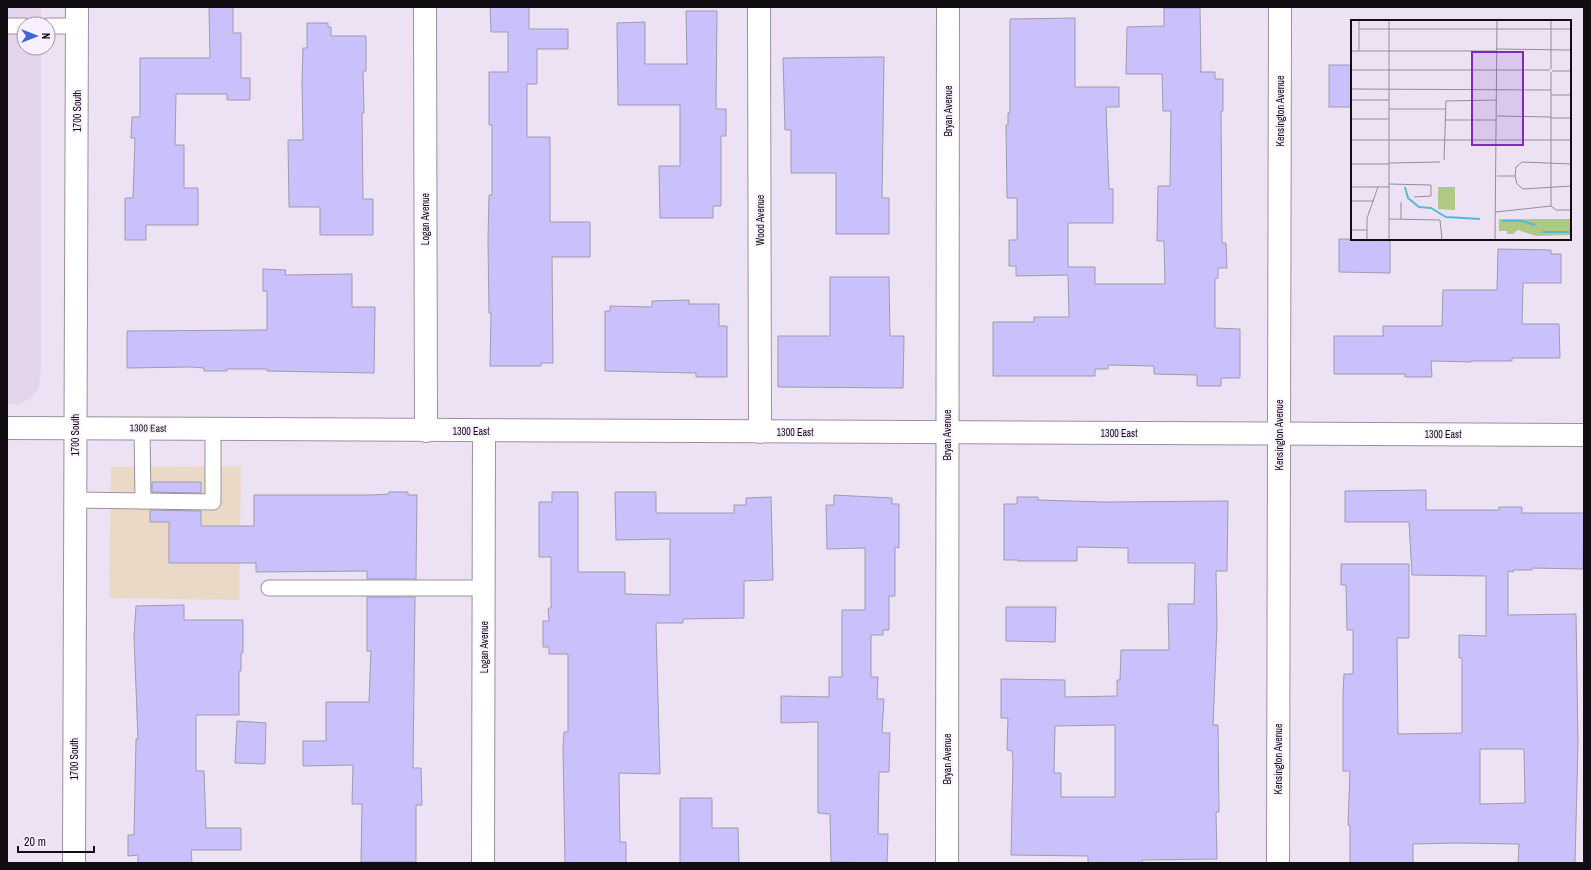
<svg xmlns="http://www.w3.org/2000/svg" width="1591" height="870" viewBox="0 0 1591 870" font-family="'Archivo Narrow',sans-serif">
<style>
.commercial{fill:#ebd9c8}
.built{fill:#e4d5ed}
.building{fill:#c9c0fc;stroke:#9e9cae;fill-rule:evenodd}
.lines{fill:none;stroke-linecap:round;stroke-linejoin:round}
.service-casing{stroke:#9b90a1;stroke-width:17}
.minor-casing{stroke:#9b90a1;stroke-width:24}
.tertiary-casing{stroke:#9b90a1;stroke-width:24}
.secondary-casing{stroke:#9b90a1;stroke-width:24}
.service{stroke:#fff;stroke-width:15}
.minor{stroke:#fff;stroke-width:22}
.tertiary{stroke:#fff;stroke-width:22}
.secondary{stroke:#fff;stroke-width:22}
.labels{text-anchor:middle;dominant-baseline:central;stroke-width:3.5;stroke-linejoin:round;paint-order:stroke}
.street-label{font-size:10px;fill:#110d13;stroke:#f9f0ff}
.inset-river{fill:none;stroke:#53bbda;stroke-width:2}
.inset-road{fill:none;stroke:#958d9a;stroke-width:1}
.view{fill:#7b2cbf;fill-opacity:0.15;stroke:#7b2cbf;stroke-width:2}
.inset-edge{fill:none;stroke:#110d13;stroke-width:2}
</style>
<rect width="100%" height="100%" fill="#ede2f4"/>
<polygon class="commercial" points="241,466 239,600 109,598 111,467"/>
<polygon class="built" points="7,7 41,7 41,24 24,24 24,48 41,48 41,373 38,390 32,397 20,404 7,404"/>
<g class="building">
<polygon points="209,7 233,7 233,33 241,33 241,78 250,78 250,100 227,100 227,94 176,94 175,145 184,145 184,188 198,188 198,225 146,225 146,240 125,240 125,198 133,198 135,138 131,138 132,117 140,117 140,58 210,58"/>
<polygon points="490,7 529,7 529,29 568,29 568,49 537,49 537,84 527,84 527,137 550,137 550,222 590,222 590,257 552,257 553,363 541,363 541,366 490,366 491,313 489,313 488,240 489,195 492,195 492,125 489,125 489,72 508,72 508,32 491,32"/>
<polygon points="1164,8 1200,8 1201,72 1215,72 1215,79 1223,79 1223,111 1221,111 1222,243 1226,243 1227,268 1218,268 1218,278 1215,279 1215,328 1240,329 1240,378 1221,378 1221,386 1197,386 1197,375 1154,374 1154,366 1108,365 1108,369 1095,369 1095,376 993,376 993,322 1034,322 1034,317 1069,317 1068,275 1016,276 1016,266 1009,266 1009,240 1017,240 1017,198 1007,198 1006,125 1008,125 1008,113 1010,113 1010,19 1075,18 1075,87 1119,87 1119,107 1106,107 1109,189 1113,189 1113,223 1068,223 1068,267 1095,267 1095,284 1165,284 1164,241 1157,241 1158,186 1170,186 1171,111 1163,111 1162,74 1126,74 1127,27 1164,26"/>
<polygon points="686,11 717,11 716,109 726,109 726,136 721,136 721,206 713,206 713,218 660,218 659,166 680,166 680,105 618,105 617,23 645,22 645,64 687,64"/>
<polygon points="307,23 328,23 328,27 331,27 331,36 366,36 366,71 363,71 364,113 362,113 363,199 373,199 373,235 320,235 320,207 289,207 288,140 303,140 302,81 303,48 307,48"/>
<polygon points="884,57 882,198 889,198 889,234 836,234 836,173 791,173 791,130 785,130 783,58"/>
<rect x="1329" y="65" width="23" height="42"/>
<polygon points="1339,239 1390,239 1390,273 1339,272"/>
<polygon points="1498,249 1551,250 1551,254 1561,254 1561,283 1523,283 1522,324 1559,324 1560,358 1512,358 1512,361 1471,361 1471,362 1431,361 1432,377 1405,377 1405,374 1334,374 1334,336 1383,336 1383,326 1442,326 1443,290 1497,290"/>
<polygon points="263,269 286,270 285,275 352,274 352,307 375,307 374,373 267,371 267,369 227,369 227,371 204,371 204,368 191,367 127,368 127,331 267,330 267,291 263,291"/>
<polygon points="830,277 889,277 890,336 904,336 903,388 778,387 778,336 830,336"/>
<polygon points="689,300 689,304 719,304 719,326 727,326 727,377 696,377 696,373 605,371 605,311 610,311 610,306 652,307 652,301"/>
<polygon points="152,482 201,482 201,493 152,492"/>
<path d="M1426,490V510H1499V507H1522V513H1584L1583,569L1532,568V570H1513V572L1508,571V615L1576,614L1578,743L1575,863H1518L1519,844L1457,843L1413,844V863H1350V826L1348,825L1350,771H1343V696L1344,674H1353V630H1347L1346,585H1341V564H1409V638H1397L1398,734L1462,733V658H1459V635L1486,636V576L1412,575L1409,522H1345V491ZM1480,749H1524L1525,803L1480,804Z"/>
<polygon points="389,492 408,492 408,495 417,495 416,579 367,579 367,571 256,572 256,563 169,563 169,522 150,522 150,510 201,511 201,526 254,526 254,495 372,495 389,494"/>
<polygon points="552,492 578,492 578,572 625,572 625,594 670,595 670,539 616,540 615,492 656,492 656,513 734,513 734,505 746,505 746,498 771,497 773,580 744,581 744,618 683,619 683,623 656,623 660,774 619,773 620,842 626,842 626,863 565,863 563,747 564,732 568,732 568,654 549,654 549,647 543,647 543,621 549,621 548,608 551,608 551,557 539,557 539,502 552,502"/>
<polygon points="834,495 892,498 892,504 899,504 899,548 895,547 895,596 889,596 889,630 883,630 883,635 871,635 871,677 878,677 877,699 884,699 882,733 890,733 889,772 879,772 878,834 888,834 887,863 831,862 830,814 818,813 818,722 781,723 781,696 829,697 829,677 842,677 842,610 865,610 865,548 827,549 826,505 834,505"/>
<path d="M1017,497H1038V500L1105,502L1228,501L1227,571H1216L1217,625L1213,725H1218L1219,812H1216L1217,859L1142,860V863H1088V856L1011,855L1013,761L1012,751L1007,750L1008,718H1001V679L1065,680V697L1117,696V680H1120L1121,650H1169L1168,604H1194L1195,563H1128V548L1077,547V561H1018V560H1004V504H1017ZM1115,725V797H1061V773H1054L1055,726Z"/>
<polygon points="367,597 415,597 413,768 421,768 422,805 416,805 416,862 361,862 362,804 352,804 353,765 303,766 303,741 326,741 326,702 369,702 371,651 367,651"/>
<polygon points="184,605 184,620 243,620 243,653 241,653 241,671 239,671 239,715 196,715 196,771 204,771 206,828 241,828 241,850 191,850 192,863 138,863 138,855 128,856 128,835 134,835 136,739 138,739 134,637 136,606"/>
<polygon points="1006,607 1056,607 1055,642 1006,641"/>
<polygon points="237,721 266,723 265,764 235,763"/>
<polygon points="680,798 712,798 712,828 738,828 739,863 680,863"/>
</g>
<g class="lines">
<g class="service-casing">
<g id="service">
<polyline points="7,26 24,26"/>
<polyline points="48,26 77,26"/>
<polyline points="142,428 143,501"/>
<polyline points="75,500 213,502 213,429"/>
<polyline points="269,588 484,588"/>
</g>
</g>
<g class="minor-casing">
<g id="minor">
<polyline points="425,7 426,431"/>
<polyline points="759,7 760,432"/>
<polyline points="483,863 484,431"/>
<polyline points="947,863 948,7"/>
<polyline points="1278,863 1280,7"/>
</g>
</g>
<g class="tertiary-casing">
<polyline id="tertiary" points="74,863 77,7"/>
</g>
<g class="secondary-casing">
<polyline id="secondary" points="7,428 1584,435"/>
</g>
<use href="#service" class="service"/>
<use href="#minor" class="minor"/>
<use href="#tertiary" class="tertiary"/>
<use href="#secondary" class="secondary"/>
</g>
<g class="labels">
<g class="street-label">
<text transform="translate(77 111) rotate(-90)">1700 South</text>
<text transform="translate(948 111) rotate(-90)">Bryan Avenue</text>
<text transform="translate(1280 111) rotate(-90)">Kensington Avenue</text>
<text transform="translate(425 219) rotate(-90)">Logan Avenue</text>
<text transform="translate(760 220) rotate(-90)">Wood Avenue</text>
<text transform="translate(148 428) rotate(1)">1300 East</text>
<text x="471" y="431">1300 East</text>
<text x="795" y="432">1300 East</text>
<text x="1119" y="433">1300 East</text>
<text x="1443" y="434">1300 East</text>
<text transform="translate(75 435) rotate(-90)">1700 South</text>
<text transform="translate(947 435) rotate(-90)">Bryan Avenue</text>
<text transform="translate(1279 435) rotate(-90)">Kensington Avenue</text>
<text transform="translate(484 647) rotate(-90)">Logan Avenue</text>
<text transform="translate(74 759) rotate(-90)">1700 South</text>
<text transform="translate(947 759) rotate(-90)">Bryan Avenue</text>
<text transform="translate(1278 759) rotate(-90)">Kensington Avenue</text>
</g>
</g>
<g transform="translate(1351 20)">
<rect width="220" height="220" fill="#ede2f4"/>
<path d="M148,199H220V215L185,216L167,210L162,214H156V211H148Z" fill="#b0c885"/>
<path d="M87,167H104V190L87,189Z" fill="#b0c885"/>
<path class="inset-river" d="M54,167L57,178L68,187L80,188L95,197L129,199M151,201H171L184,205M191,212H220"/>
<path class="inset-road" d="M8,9H220M146,29L220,30M0,31H146M8,31V0M200,49V0M0,50H199M201,51H220M0,69L200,70M200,75H220M0,80H38M38,89H94M146,96L200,97M200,98H220M0,99H38M94,100H146M0,120H220M93,140L95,81L146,80M38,143L89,142M0,144H38M146,156H164L166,164L172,169L220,166M164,156L165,147L171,142L220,144M38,164L80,165V176L63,177M0,167H38M0,181H23M50,182V199M200,186V52M145,192L200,186L205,190H220M38,199L89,200L91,220M0,210H16M16,220V198L27,167M38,220V0M144,220L146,0"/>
<path class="view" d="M121,32H172V125H121Z"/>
<rect width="220" height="220" class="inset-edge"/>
</g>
<rect width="1591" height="870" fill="none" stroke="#110d13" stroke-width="16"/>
<g transform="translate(36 36) rotate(90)"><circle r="19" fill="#f9f0ff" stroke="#9c95a1"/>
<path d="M0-3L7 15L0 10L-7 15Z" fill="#3e66d8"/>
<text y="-6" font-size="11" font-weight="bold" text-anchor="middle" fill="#110d13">N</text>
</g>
<path d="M18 846v6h76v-6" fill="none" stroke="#110d13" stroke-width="2"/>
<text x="24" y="846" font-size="12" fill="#110d13" stroke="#f9f0ff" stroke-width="3" paint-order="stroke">20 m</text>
</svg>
